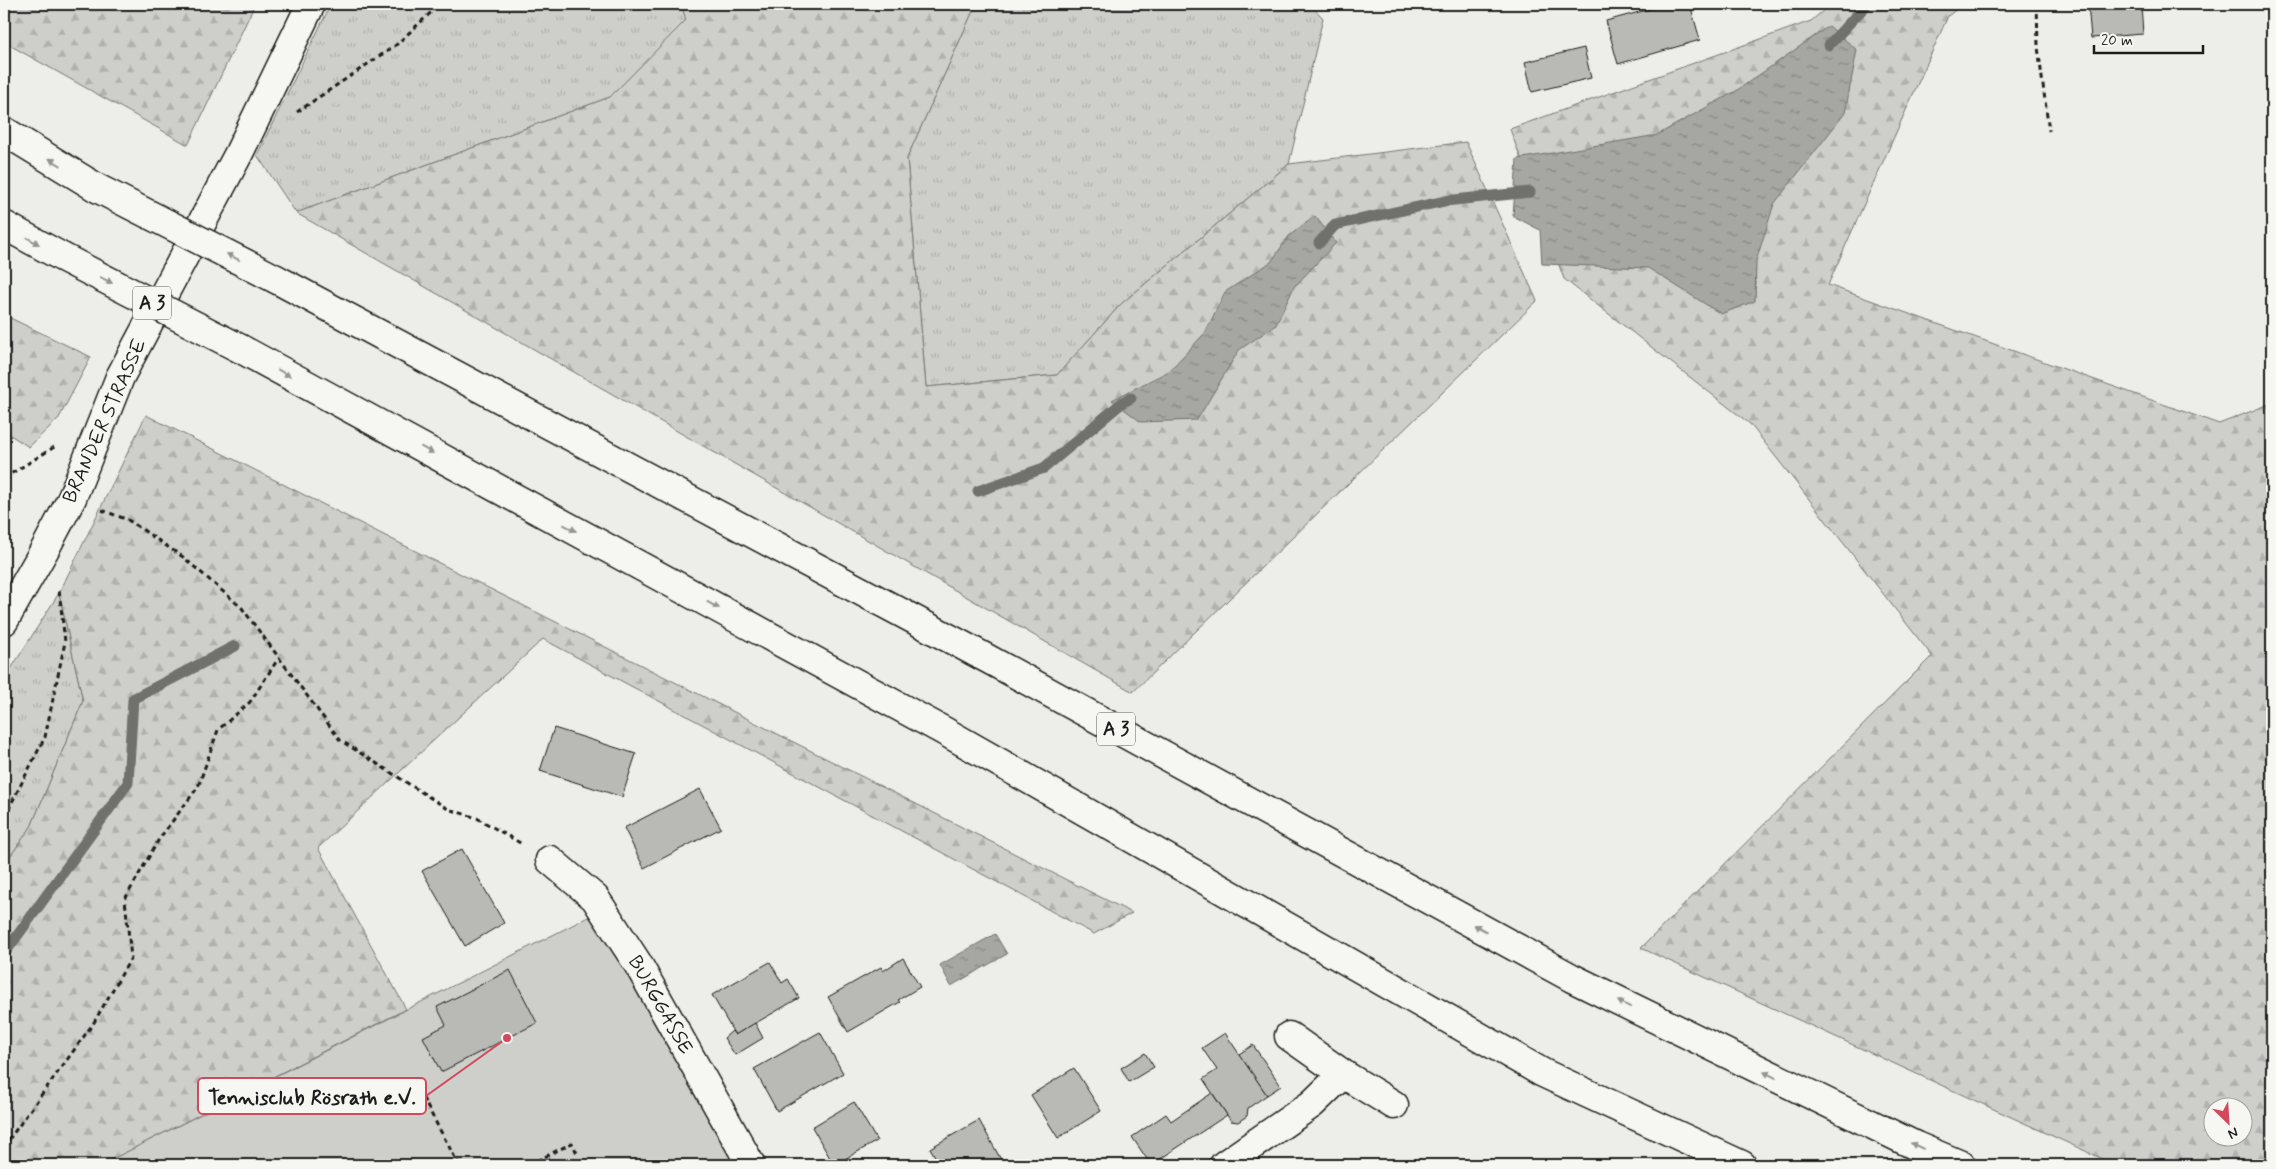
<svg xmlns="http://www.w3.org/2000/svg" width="2276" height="1169" viewBox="0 0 2276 1169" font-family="Mynerve,sans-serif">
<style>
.grass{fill:url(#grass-tufts);stroke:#757574}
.forest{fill:url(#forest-firs);stroke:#757574;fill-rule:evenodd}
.park{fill:#cececb;stroke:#757574}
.water{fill:url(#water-ripples);stroke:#6f6f6d}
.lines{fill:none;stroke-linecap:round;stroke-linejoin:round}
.stream{stroke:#6f6f6d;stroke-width:11}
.building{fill:#b9b9b6;stroke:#1c1c1c}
.minor-casing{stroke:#1c1c1c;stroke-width:31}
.highway-casing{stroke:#1c1c1c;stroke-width:31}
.path{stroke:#1c1c1c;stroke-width:3;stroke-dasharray:5 4;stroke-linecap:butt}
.minor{stroke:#f6f6f2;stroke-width:28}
.highway{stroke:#f6f6f2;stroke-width:28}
.highway-bridge-casing{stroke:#1c1c1c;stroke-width:31;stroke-linecap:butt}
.highway-bridge{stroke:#f6f6f2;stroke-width:28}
.oneway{fill:#949492}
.labels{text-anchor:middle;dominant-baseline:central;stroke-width:4;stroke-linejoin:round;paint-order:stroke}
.shield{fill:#f6f6f2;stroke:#5d5d5c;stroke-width:1}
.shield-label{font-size:19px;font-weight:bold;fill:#1c1c1c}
.street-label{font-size:20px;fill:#1c1c1c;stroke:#f6f6f2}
.leader{fill:none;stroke:#d1495b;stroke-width:2}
.callout-dot{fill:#d1495b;stroke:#f6f6f2;stroke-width:2}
.callout{fill:#f6f6f2;stroke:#d1495b;stroke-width:2}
.callout-label{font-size:21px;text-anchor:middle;font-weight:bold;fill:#1c1c1c}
</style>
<defs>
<pattern id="grass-tufts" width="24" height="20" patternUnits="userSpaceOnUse" patternTransform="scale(1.25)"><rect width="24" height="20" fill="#cececb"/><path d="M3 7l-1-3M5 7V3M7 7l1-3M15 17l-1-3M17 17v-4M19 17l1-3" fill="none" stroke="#b0b0ae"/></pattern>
<pattern id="forest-firs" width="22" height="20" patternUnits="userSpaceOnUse" patternTransform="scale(1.25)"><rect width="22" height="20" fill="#cececb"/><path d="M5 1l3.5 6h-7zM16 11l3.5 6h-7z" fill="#b0b0ae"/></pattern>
<pattern id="water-ripples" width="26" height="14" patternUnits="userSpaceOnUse" patternTransform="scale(1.25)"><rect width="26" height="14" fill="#a6a6a3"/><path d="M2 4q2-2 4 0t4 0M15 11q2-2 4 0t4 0" fill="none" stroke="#868684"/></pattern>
</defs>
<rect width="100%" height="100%" fill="#edede9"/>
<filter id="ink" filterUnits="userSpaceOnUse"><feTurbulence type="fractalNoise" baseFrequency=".02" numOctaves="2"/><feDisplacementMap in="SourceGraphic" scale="10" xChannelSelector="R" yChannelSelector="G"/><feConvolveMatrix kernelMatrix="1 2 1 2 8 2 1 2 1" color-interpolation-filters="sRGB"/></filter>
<g filter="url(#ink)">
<g class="grass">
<polygon points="331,4 681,4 687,20 610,97 296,213 257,155"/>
<polygon points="976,4 1310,4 1323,18 1289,164 1121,304 1057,375 926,387 907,158"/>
<polygon points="59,593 83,701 31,827 4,865 4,680"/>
</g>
<g class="forest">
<polygon points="4,4 255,4 188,145 4,42"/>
<polygon points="681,4 976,4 907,158 926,387 1057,375 1121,304 1289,164 1466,142 1537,301 1133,692 296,213 610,97 686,20"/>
<path d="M1831,4H1963L1948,16L1828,285L2219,424L2272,403V1165H2116L1641,948L1932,656L1750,424L1564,279L1510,129L1811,21ZM2214,1106H2244V1136H2214Z"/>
<polygon points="4,315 91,357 59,418 29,447 4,431"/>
<polygon points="146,415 1132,913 1094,934 543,639 318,848 406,1009 101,1165 4,1165 4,1152 9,1141 4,1131 4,865 31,827 83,701 59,593"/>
</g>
<polygon class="park" points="594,914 736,1165 101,1165"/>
<g class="water">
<polygon points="1829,26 1857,50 1845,113 1774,204 1756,261 1755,301 1721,314 1648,268 1542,264 1540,230 1513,216 1517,159 1657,135 1736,91"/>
<polygon points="1315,216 1336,243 1294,287 1276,325 1239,350 1197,420 1141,422 1112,400 1169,371 1205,333 1225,292 1271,262 1289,236"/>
<polygon points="995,934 1007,954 951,986 940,965"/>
</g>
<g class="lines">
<g class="stream">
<polyline points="1829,45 1867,4"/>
<polyline points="1319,243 1335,225 1445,201 1530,192"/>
<polyline points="978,491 1044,468 1123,402 1131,398"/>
<polyline points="4,954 128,783 133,699 235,646"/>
</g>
</g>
<g class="building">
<polygon points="1669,4 1690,4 1700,40 1618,64 1606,21"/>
<polygon points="2088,4 2141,4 2143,34 2091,38"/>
<polygon points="1584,48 1591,78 1532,92 1525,62"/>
<polygon points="554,728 636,754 622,797 540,771"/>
<polygon points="700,789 721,828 644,868 624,828"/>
<polygon points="462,849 504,923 465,946 422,871"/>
<polygon points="903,958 920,987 898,1000 900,1002 848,1032 828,997 881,967 883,971"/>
<polygon points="770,962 782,983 788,979 799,998 735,1035 712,995"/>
<polygon points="510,970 537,1023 441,1072 423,1037 446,1025 437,1007"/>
<polygon points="755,1023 763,1038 735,1055 724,1038 732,1031 735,1035"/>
<polygon points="820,1032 843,1073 777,1111 754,1069"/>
<polygon points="1225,1033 1267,1095 1248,1108 1247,1116 1238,1122 1231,1121 1203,1079 1217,1070 1202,1048"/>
<polygon points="1253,1045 1281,1086 1267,1095 1239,1054"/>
<polygon points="1145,1053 1154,1067 1129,1082 1121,1068"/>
<polygon points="1074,1068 1101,1111 1058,1138 1031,1095"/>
<polygon points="1212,1093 1227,1115 1151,1165 1132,1137 1166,1114 1171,1121"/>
<polygon points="854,1102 877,1141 834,1165 812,1127"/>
<polygon points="979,1120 1004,1165 940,1165 930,1148"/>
<polygon points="848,1158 852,1165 835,1165"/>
</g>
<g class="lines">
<g class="minor-casing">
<g id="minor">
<polyline points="4,621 45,549 72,498 120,377 239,153 311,4"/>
<polyline points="550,860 595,898 638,964 751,1165"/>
<polyline points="1289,1036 1343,1074 1394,1105"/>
<polyline points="1224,1165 1312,1104 1343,1074"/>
</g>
</g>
<g class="highway-casing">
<g id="highway">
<polyline points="4,131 97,188"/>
<polyline points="4,225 62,257"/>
<polyline points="276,279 988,659 1572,978 1916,1146 1961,1165"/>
<polyline points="241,349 944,731 1543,1073 1742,1165"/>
</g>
</g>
<g class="path">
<polyline points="2037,4 2038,47 2049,131"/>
<polyline points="297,112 396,45 440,4"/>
<polyline points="4,478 56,446"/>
<polyline points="102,510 128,520 183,557 242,608 340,740 448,809 477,818 522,844"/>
<polyline points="4,818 45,737 65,642 59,590"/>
<polyline points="414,1082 459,1165"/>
<polyline points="4,1157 7,1142 93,1024 131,958 125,899 159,839 198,787 218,730 250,702 278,659"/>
<polyline points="529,1165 572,1143 578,1155"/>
</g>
<use href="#minor" class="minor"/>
<use href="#highway" class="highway"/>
<g class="highway-bridge-casing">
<g id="highway-bridge">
<polyline points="97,188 276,279"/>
<polyline points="62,257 241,349"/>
</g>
</g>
<use href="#highway-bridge" class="highway-bridge"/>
</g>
<defs><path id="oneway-solid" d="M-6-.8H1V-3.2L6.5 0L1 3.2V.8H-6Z" transform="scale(1.25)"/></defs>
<g class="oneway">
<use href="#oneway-solid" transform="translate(55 162) rotate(-149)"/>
<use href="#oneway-solid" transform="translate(33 241) rotate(29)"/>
<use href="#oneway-solid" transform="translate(233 257) rotate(-153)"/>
<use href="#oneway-solid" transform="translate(106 280) rotate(27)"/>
<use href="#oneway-solid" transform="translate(284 373) rotate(28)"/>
<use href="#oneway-solid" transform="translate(427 450) rotate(28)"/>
<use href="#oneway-solid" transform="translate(570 528) rotate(28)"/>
<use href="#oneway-solid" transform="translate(713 605) rotate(28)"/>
<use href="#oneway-solid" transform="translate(1480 928) rotate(-151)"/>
<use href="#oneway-solid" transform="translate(1624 1004) rotate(-154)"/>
<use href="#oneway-solid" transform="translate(1770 1075) rotate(-154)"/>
<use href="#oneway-solid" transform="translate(1917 1146) rotate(-155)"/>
</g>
</g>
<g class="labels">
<g class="shield">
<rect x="133" y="286.5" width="38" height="33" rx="4"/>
<rect x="1097" y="712.5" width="38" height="33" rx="4"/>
</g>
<g class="shield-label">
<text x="152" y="303">A 3</text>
<text x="1116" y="729">A 3</text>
</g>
<g class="street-label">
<text transform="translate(105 421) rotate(-66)">BRANDER STRASSE</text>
<text transform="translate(660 1005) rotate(60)">BURGGASSE</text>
</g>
</g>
<path class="leader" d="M507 1038L426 1096"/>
<circle class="callout-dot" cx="507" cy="1038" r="5"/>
<rect class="callout" x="198" y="1078" width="228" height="36" rx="5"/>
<g class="callout-label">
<text x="312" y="1104">Tennisclub Rösrath e.V.</text>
</g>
<rect width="2276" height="1169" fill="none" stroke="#f6f6f2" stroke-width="20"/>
<rect x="10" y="10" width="2256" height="1149" fill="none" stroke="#1c1c1c" stroke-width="2" filter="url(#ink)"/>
<g transform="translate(2228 1122) rotate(155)"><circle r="24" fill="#f6f6f2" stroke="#9f9f9c"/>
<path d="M0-4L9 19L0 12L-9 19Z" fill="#d1495b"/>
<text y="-8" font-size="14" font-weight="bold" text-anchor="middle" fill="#1c1c1c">N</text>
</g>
<path d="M2094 45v8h109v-8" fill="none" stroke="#1c1c1c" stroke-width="2.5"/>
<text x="2101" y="45" font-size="15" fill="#1c1c1c" stroke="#f6f6f2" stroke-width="4" paint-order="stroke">20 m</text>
</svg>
